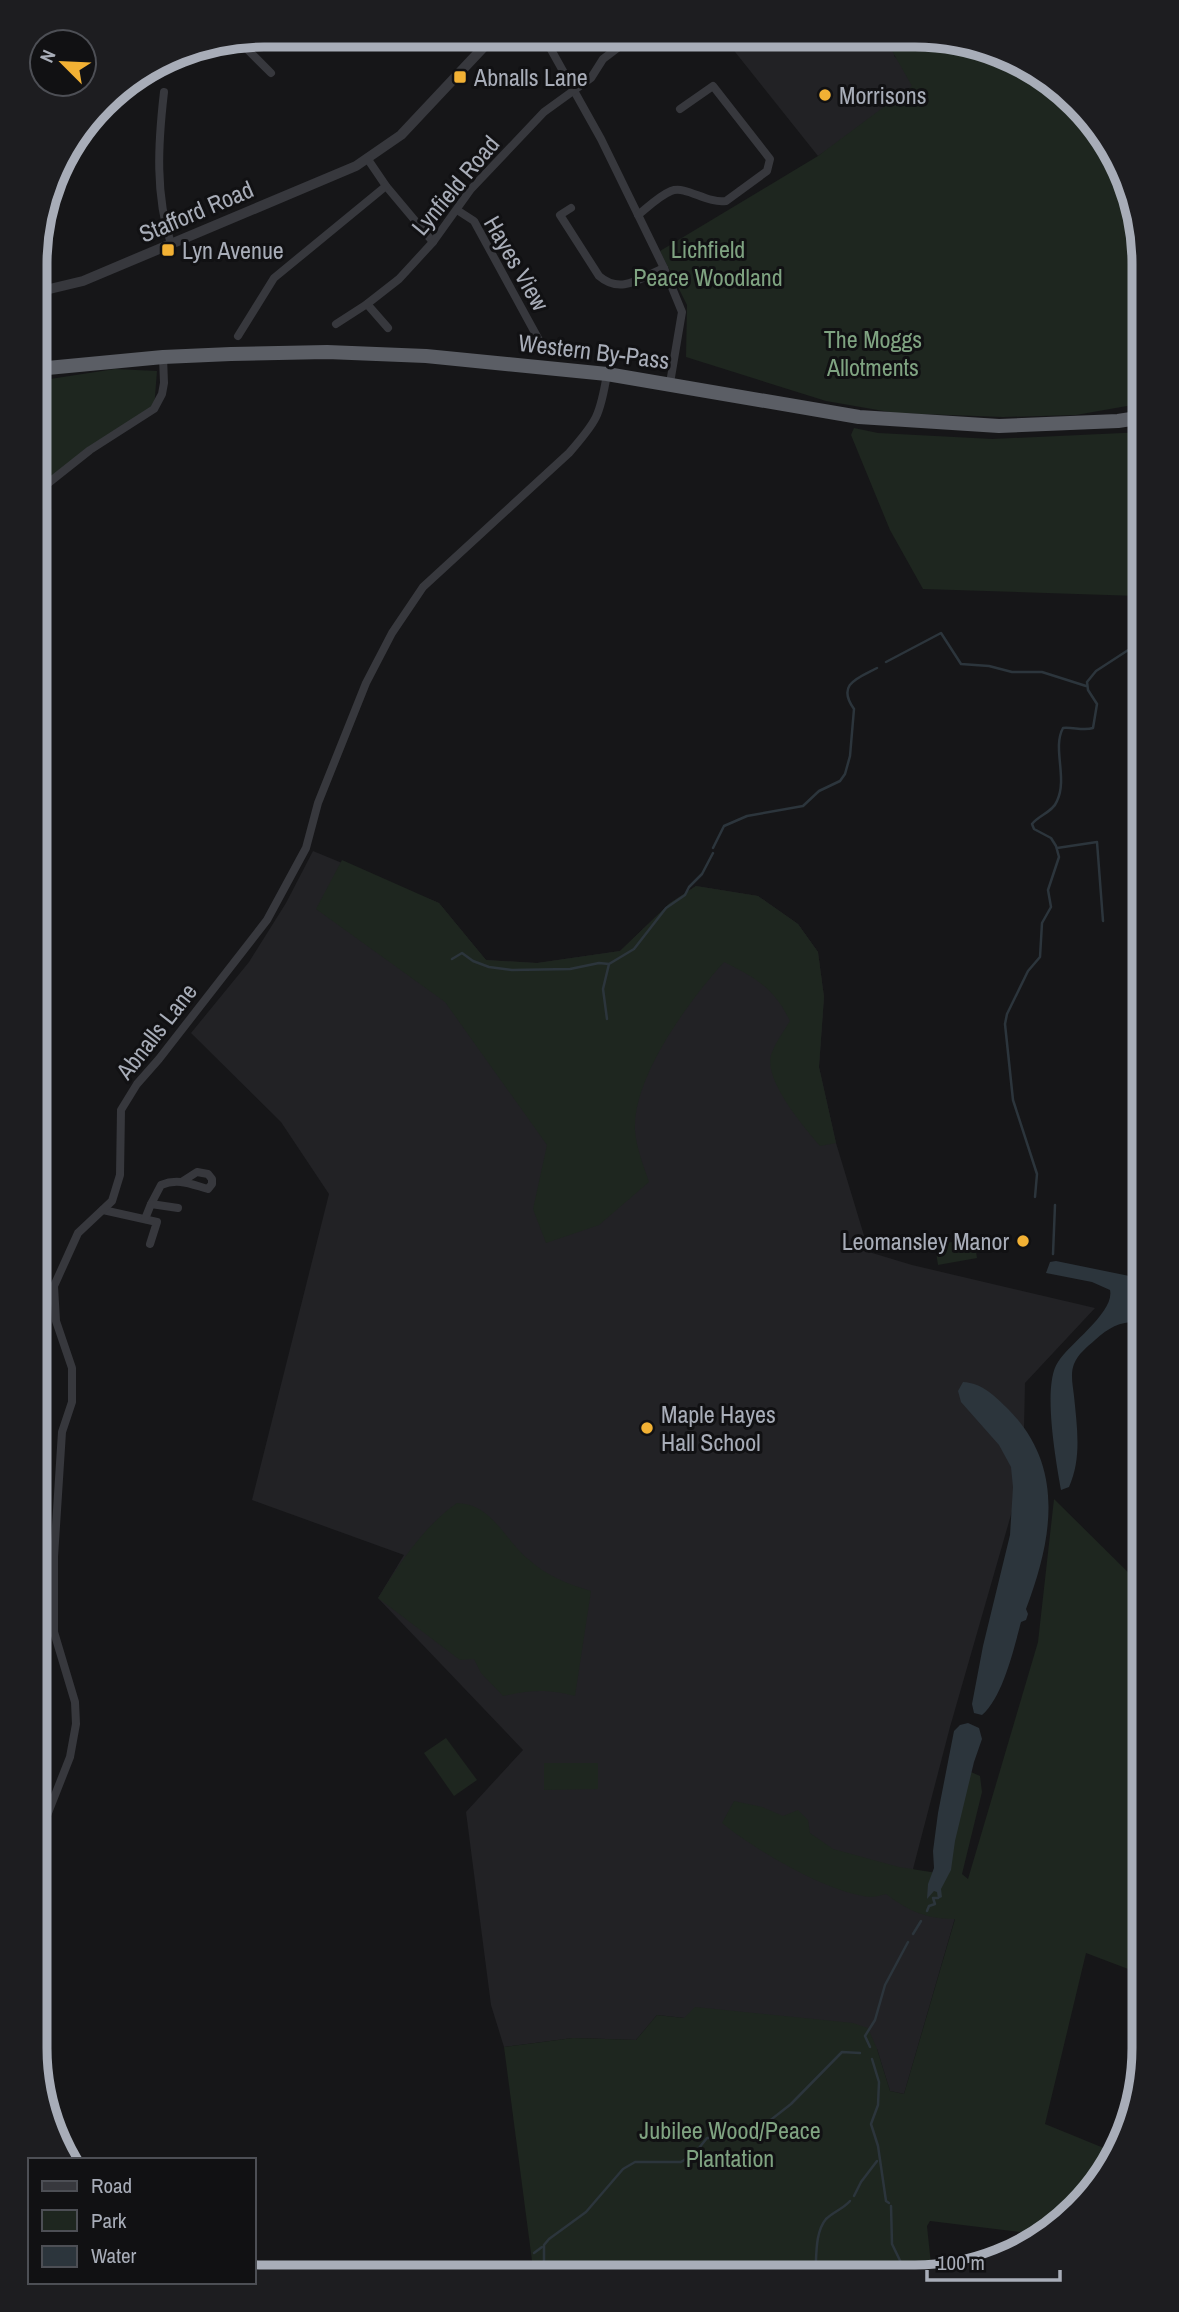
<svg xmlns="http://www.w3.org/2000/svg" width="1179" height="2312" viewBox="0 0 1179 2312" font-family="'Archivo Narrow',sans-serif">
<style>
.built{fill:#222225}
.green{fill:#1e261f}
.water{fill:#2c353c}
.lines{fill:none;stroke-linecap:round;stroke-linejoin:round}
.stream{stroke:#2c353c;stroke-width:2.5}
.minor{stroke:#37383d;stroke-width:8}
.tertiary{stroke:#37383d;stroke-width:10}
.trunk{stroke:#5b5e65;stroke-width:14}
.poi-dot{fill:#f2b134;stroke:#111113;stroke-width:2.5}
.labels{text-anchor:middle;dominant-baseline:central;stroke-width:6;stroke-linejoin:round;paint-order:stroke}
.poi-label{font-size:24px;fill:#a8adb8;stroke:#111113;text-anchor:start}
.street-label{font-size:24px;fill:#a8adb8;stroke:#111113}
.park-label{font-size:24px;fill:#7fa381;stroke:#111113}
.rim{fill:none;stroke:#a8adb8;stroke-width:9}
</style>
<rect width="100%" height="100%" fill="#161618"/>
<g class="built">
<polygon points="724,38 908,39 894,56 922,81 921,88 818,156"/>
<polygon points="313,851 439,903 486,960 537,963 620,951 670,903 696,886 758,896 798,924 818,952 824,997 819,1067 836,1143 869,1252 912,1265 1095,1308 1025,1383 1023,1473 950,1727 913,1869 942,1918 955,1918 904,2094 890,2091 877,2049 684,2018 657,2015 636,2040 573,2038 504,2047 491,2005 466,1812 523,1750 378,1598 404,1555 252,1500 329,1194 281,1122 191,1033 249,962 286,903"/>
</g>
<g class="green">
<polygon points="901,39 959,39 1066,92 1132,191 1144,264 1144,403 1076,415 1003,417 895,413 826,401 686,357 687,305 660,251 818,156 912,86 891,49"/>
<polygon points="115,369 157,371 154,409 37,492 37,381"/>
<polygon points="854,428 878,433 992,439 1144,432 1144,524 1138,551 1138,596 923,589 890,530 851,435"/>
<path d="M342,860L439,903L486,960L537,963L620,951L670,903L696,886L758,896L798,924L818,952L824,997L819,1067L836,1143L820,1146C804,1127 764,1081 771,1055C775,1043 784,1031 790,1021C774,988 756,978 724,962C689,1001 633,1076 635,1130C636,1147 644,1167 649,1182L599,1225L546,1243L533,1209L547,1145L445,1002L316,909Z"/>
<polygon points="974,1238 977,1258 938,1265 935,1245"/>
<path d="M1054,1499L1144,1588V1975L1086,1953L1045,2124L1116,2153L1096,2188L1044,2237L1037,2234L930,2221L927,2226L932,2274L915,2277L534,2276L504,2047L573,2038L636,2040L657,2015L684,2018L695,2007L853,2023L868,2028L877,2049L890,2091L904,2094L955,1919C927,1919 908,1911 886,1894C881,1895 875,1897 870,1897C828,1893 755,1850 722,1823L734,1801L762,1807L783,1816L798,1810L808,1820L810,1833L833,1849L899,1867L937,1873L971,1772L980,1776L982,1792L962,1874L968,1879L1038,1642Z"/>
<path d="M457,1503C492,1504 504,1539 528,1559C547,1576 567,1584 591,1591L575,1696C547,1689 531,1690 503,1696L481,1673L474,1659L460,1660L378,1598C400,1563 422,1528 457,1503Z"/>
<polygon points="446,1738 477,1780 454,1796 424,1753"/>
<polygon points="544,1763 598,1763 598,1789 544,1790"/>
</g>
<g class="water">
<path d="M1056,1261L1144,1279V1322C1123,1320 1110,1326 1095,1340C1087,1347 1078,1354 1074,1364C1070,1374 1073,1386 1074,1396C1077,1427 1082,1458 1069,1487L1061,1490C1056,1461 1042,1385 1058,1362C1070,1343 1115,1312 1110,1290L1092,1282L1046,1273L1050,1262Z"/>
<path d="M963,1382C982,1383 995,1396 1008,1409C1066,1467 1052,1540 1026,1609L1028,1614L1026,1620L1021,1622C1014,1648 1003,1697 982,1715L974,1713L972,1704L983,1646L1010,1535L1013,1487L1011,1467L999,1445L961,1402L958,1391Z"/>
<polygon points="968,1723 979,1728 982,1739 974,1762 955,1841 951,1870 941,1889 942,1897 938,1899 937,1892 934,1891 927,1899 928,1884 934,1868 933,1851 938,1813 954,1731 960,1725"/>
</g>
<g class="lines">
<g class="stream">
<polyline points="886,662 941,633 961,664 989,666 1012,672 1042,672 1086,686"/>
<path d="M713,848L724,826L747,816L803,806L819,791L840,781L845,774L850,756L854,709C836,684 858,678 877,668"/>
<polyline points="1057,848 1097,842 1103,921"/>
<polyline points="452,959 462,953 473,961 489,967 512,970 570,969 599,963 609,964 634,949 666,908 685,895 689,887 702,874 713,853"/>
<polyline points="607,1019 603,989 609,964"/>
<path d="M1035,1197L1037,1174L1013,1100L1005,1024L1007,1014L1028,971L1040,957L1042,923L1051,907L1048,890L1059,857L1056,846L1051,838L1034,829L1032,824C1039,815 1053,812 1057,801C1068,778 1052,748 1063,728C1073,727 1084,731 1093,728L1097,704L1088,690L1087,682L1096,671L1139,643L1144,621"/>
<polyline points="1053,1254 1055,1205"/>
<polyline points="927,1911 929,1906 935,1904 933,1898 938,1898"/>
<polyline points="913,1934 921,1921"/>
<polyline points="870,2047 865,2036 875,2020 885,1985 908,1942"/>
<polyline points="872,2059 879,2082 878,2105 871,2124 878,2146 886,2201 889,2203"/>
<polyline points="854,2196 861,2182 877,2161"/>
<polyline points="891,2206 892,2244 908,2277"/>
<polyline points="534,2253 542,2247"/>
<polyline points="544,2276 544,2245 549,2239 586,2212 623,2169 635,2162 681,2162 695,2153 707,2138 742,2136 754,2133 791,2104 842,2052 860,2053"/>
<path d="M815,2277C817,2260 814,2233 826,2219C833,2212 843,2209 850,2201"/>
</g>
<g class="minor">
<polyline points="544,37 601,139 664,268 682,312 670,383"/>
<polyline points="238,40 271,73"/>
<path d="M164,92C158,144 155,194 171,244"/>
<polyline points="367,158 386,186 433,242"/>
<path d="M571,208L560,215L599,276C621,295 640,278 664,268"/>
<polyline points="457,210 474,221 539,340"/>
<path d="M638,215C648,207 659,196 671,191C686,185 707,204 726,201L767,171L770,159L713,86L680,109"/>
<polyline points="367,304 388,328"/>
<polyline points="336,324 367,304 399,279 433,242 471,189 544,112 591,78 603,59 632,37"/>
<polyline points="238,336 274,278 386,186"/>
<polyline points="37,492 90,450 154,409 162,394 164,383 163,357"/>
<path d="M151,1204L161,1185C178,1178 190,1184 208,1189L212,1184V1179L208,1174L197,1172L183,1181"/>
<polyline points="103,1210 157,1222 150,1244"/>
<polyline points="145,1219 151,1204 178,1208"/>
<path d="M35,1846L70,1757L76,1724L75,1702L54,1632V1557L62,1432L72,1402V1368L56,1321L54,1286L78,1233L112,1201L120,1175L121,1110L137,1084L159,1059L267,920L306,848L318,803L366,683L392,633L423,587L569,453C597,421 600,416 607,374"/>
</g>
<polyline class="tertiary" points="37,292 83,281 356,166 401,135 494,36"/>
<polyline class="trunk" points="37,369 163,357 231,354 327,352 426,356 607,374 859,417 999,426 1118,421 1144,417"/>
</g>
<g class="poi-dot">
<rect x="453" y="70" width="14" height="14" rx="3.5"/>
<circle cx="825" cy="95" r="7"/>
<rect x="161" y="243" width="14" height="14" rx="3.5"/>
<circle cx="1023" cy="1241" r="7"/>
<circle cx="647" cy="1428" r="7"/>
</g>
<g class="labels">
<g class="poi-label">
<text x="474" y="77">Abnalls Lane</text>
<text x="839" y="95">Morrisons</text>
<text x="182" y="250">Lyn Avenue</text>
<text x="1009" y="1241" text-anchor="end">Leomansley Manor</text>
<text x="661" y="1414">Maple Hayes<tspan x="661" dy="28">Hall School</tspan></text>
</g>
<g class="street-label">
<text transform="translate(455 185) rotate(-50)">Lynfield Road</text>
<text transform="translate(196 211) rotate(-23)">Stafford Road</text>
<text transform="translate(517 263) rotate(60)">Hayes View</text>
<text transform="translate(594 351) rotate(7)">Western By-Pass</text>
<text transform="translate(156 1031) rotate(-52)">Abnalls Lane</text>
</g>
<g class="park-label">
<text x="708" y="249">Lichfield<tspan x="708" dy="28">Peace Woodland</tspan></text>
<text x="873" y="339">The Moggs<tspan x="873" dy="28">Allotments</tspan></text>
<text x="730" y="2130">Jubilee Wood/Peace<tspan x="730" dy="28">Plantation</tspan></text>
</g>
</g>
<path d="M0 0H1179V2312H0ZM264 47H915A217 217 0 0 1 1132 264V2048A217 217 0 0 1 915 2265H264A217 217 0 0 1 47 2048V264A217 217 0 0 1 264 47Z" fill="#1d1d20" fill-rule="evenodd"/>
<path class="rim" d="M264 47H915A217 217 0 0 1 1132 264V2048A217 217 0 0 1 915 2265H264A217 217 0 0 1 47 2048V264A217 217 0 0 1 264 47Z"/>
<rect x="28" y="2158" width="228" height="126" fill="#111113" stroke="#4d4f55" stroke-width="2"/>
<rect x="42" y="2181" width="35" height="10" fill="#37383d" stroke="#4d4f55" stroke-width="2"/>
<text x="91" y="2193" font-size="21" fill="#a8adb8">Road</text>
<rect x="42" y="2210" width="35" height="21" fill="#1e261f" stroke="#4d4f55" stroke-width="2"/>
<text x="91" y="2228" font-size="21" fill="#a8adb8">Park</text>
<rect x="42" y="2246" width="35" height="21" fill="#2c353c" stroke="#4d4f55" stroke-width="2"/>
<text x="91" y="2263" font-size="21" fill="#a8adb8">Water</text>
<g transform="translate(63 63) rotate(294)"><circle r="33" fill="#111113" stroke="#4d4f55" stroke-width="2"/>
<path d="M0-5L12 26L0 18L-12 26Z" fill="#f2b134"/>
<text y="-10" font-size="19" font-weight="bold" text-anchor="middle" fill="#a8adb8">N</text>
</g>
<path d="M927 2270v10h133v-10" fill="none" stroke="#a8adb8" stroke-width="3.5"/>
<text x="937" y="2270" font-size="21" fill="#a8adb8" stroke="#111113" stroke-width="5" paint-order="stroke">100 m</text>
</svg>
